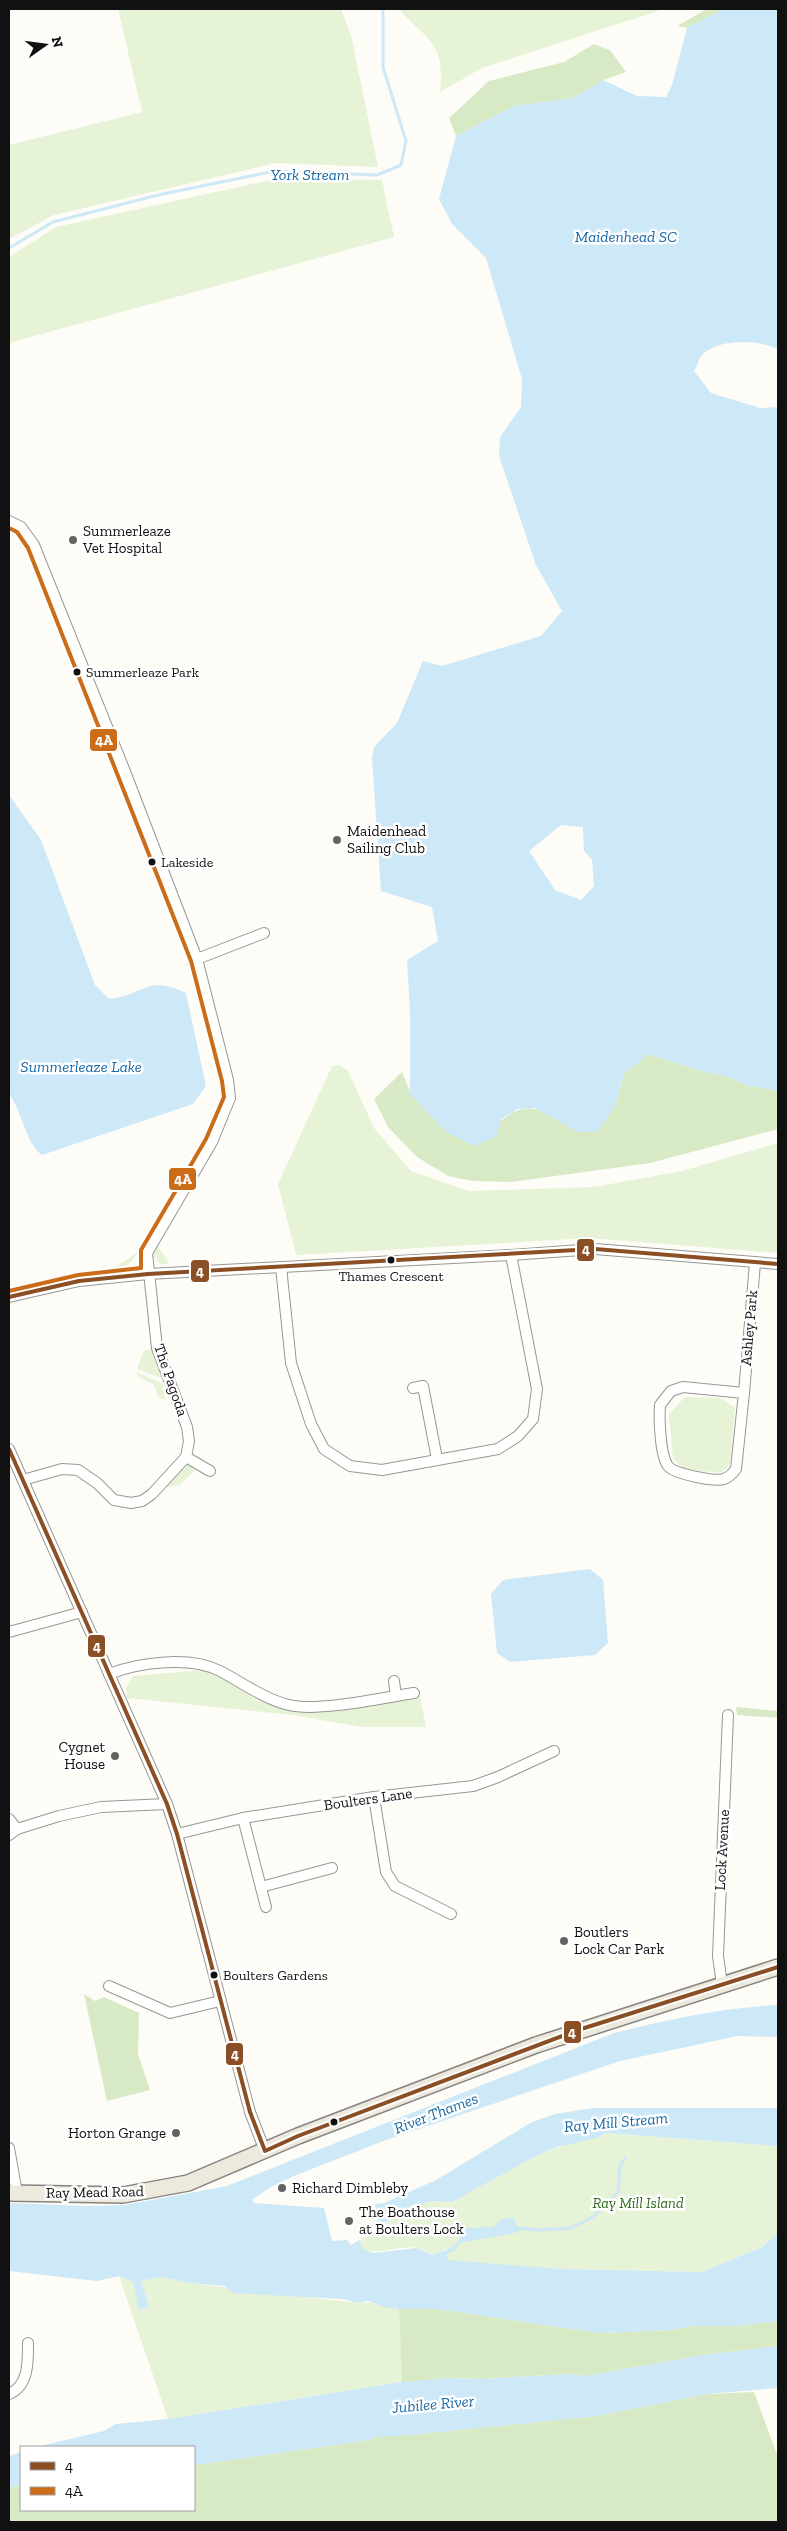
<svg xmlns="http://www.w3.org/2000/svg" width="787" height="2531" viewBox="0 0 787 2531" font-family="'Zilla Slab',serif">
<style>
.green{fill:#e7f3d7}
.forest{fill:#d8eac5}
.water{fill:#cde8f7;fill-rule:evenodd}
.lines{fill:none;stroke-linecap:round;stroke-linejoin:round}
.stream{stroke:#cde8f7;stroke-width:3}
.minor-casing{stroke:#979795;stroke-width:12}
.primary-casing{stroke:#858482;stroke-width:18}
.minor{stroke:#fffffe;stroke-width:10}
.primary{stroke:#ede9dc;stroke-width:15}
.bus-1-casing{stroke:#fff;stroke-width:8}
.bus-2-casing{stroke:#fff;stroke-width:8}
.bus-1{stroke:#8a4f25;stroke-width:4}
.bus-2{stroke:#ca6c18;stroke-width:4}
.poi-dot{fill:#646362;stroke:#fff;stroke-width:2}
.bus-dot{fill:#111;stroke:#fff;stroke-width:2}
.labels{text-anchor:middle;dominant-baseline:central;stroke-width:5;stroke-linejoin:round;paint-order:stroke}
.bus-label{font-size:14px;fill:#111;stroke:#fff;text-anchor:start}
.poi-label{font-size:15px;fill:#111;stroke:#fff;text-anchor:start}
.street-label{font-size:15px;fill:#111;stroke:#fff}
.park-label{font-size:15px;font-style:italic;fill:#2f6b1f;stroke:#fff}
.water-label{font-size:16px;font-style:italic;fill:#1768a6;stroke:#fff}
.line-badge{stroke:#fff;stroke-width:2}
.badge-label{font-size:14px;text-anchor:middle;font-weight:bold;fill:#fff}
</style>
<rect width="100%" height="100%" fill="#fdfcf7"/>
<g class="green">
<polygon points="118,9 341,9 351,35 378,167 276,163 54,215 9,239 9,145 142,112"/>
<path d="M399,9H664L482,68L440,92C445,41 429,43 399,9Z"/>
<polygon points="275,179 382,180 394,237 9,343 9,257 56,227"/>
<polygon points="340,1065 348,1071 374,1128 411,1171 469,1191 594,1187 682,1171 778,1143 778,1253 590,1238 296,1255 278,1184 332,1066"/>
<polygon points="157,1245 169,1263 163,1265 156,1261 157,1253 155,1259 153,1253"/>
<polygon points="140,1251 126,1267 112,1269"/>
<polygon points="144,1350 153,1350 163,1379 137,1369"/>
<polygon points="137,1372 163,1384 165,1400 158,1397 154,1385 137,1376"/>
<polygon points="685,1397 721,1398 735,1408 730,1464 721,1473 684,1469 673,1459 669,1414"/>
<polygon points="185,1463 194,1467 195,1471 179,1485 162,1488"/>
<polygon points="203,1670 223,1679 258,1701 298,1712 347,1709 420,1696 426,1727 362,1727 293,1715 127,1698 126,1688 133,1676"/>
<path d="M606,2133L778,2146V2233L762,2247L702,2272L562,2269L456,2262L448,2260L447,2254L453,2251L445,2249C433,2260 430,2251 418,2248C400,2244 383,2256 363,2249L359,2240L387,2228L385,2223L430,2201L452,2202L534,2157L569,2143L597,2138Z"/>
<path d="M119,2276L133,2282L140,2310L148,2307L141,2281L161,2277L190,2283L357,2303C372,2300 384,2308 399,2309L402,2382L168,2419Z"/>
</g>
<g class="forest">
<polygon points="707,9 725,9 687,28 677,26"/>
<polygon points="594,44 610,50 626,72 603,80 573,98 515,106 456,136 449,118 489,81 564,62"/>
<path d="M649,1054L697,1070L728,1077L749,1086L778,1091V1129L650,1163L511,1182L472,1181L448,1176L417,1157L388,1127L374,1099L402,1072L411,1094L445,1130L474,1146C518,1103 525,1095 578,1132L615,1106L624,1074Z"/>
<polygon points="736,1707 778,1711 778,1718 737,1715"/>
<polygon points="84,1994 95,2001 104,1997 139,2013 138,2054 150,2090 107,2101"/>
<polygon points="399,2309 437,2309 600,2333 670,2330 691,2326 735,2326 778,2321 778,2346 704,2355 585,2376 567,2374 482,2379 447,2378 402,2382"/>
<polygon points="754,2392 778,2457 778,2522 9,2522 9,2488 21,2485 21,2510 194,2510 194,2465 369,2440 377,2436 409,2435 597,2416 707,2394"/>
</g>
<g class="water">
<path d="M725,9H778V349C758,340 721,338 703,354C699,358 697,366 694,371L711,393L760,408L778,407V1091L749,1086L728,1077L697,1070L649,1054L624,1074L615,1106L597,1132H578L535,1108L518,1109L501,1119L496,1137L474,1146L445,1131L410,1094V1011L407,960L438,941L432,907L381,891L372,757L374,747L397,723L423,661L442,666L541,636L562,611L536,565L499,456L500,437L521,407L522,379L486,258L452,224L439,199L456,136L515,106L573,98L603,80L637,96L666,97L672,85L687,28ZM561,825L583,827L584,851L592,860L594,886L581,900L555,890L529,851Z"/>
<path d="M9,795L41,840L95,985L109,999C144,995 148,974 186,993L206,1086L193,1104L42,1155C26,1144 22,1111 9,1094Z"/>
<polygon points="590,1569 603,1580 608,1643 595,1655 510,1662 497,1653 491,1594 503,1580"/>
<path d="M778,2005V2037L738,2036L620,2061L386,2140L294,2176L269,2188L252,2200L254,2203L324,2208L332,2241L347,2240L351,2245L359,2240L363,2249L374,2253L417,2248L433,2255L454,2247L456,2250L447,2254L448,2260L562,2269L702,2272L762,2247L778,2233V2321L735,2326H691L670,2330L600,2333L437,2309H399L387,2308L368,2301L357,2303L342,2299L233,2293L225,2286L190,2283L161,2277L141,2281L149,2307L139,2310L133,2282L119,2276L97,2281L9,2271V2203L87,2206L125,2205L227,2186L614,2033C669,2019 721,2008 778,2005Z"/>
<polygon points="593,2108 778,2108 778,2146 606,2133 597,2138 557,2147 534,2157 452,2202 430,2201 373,2228 372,2224 378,2220 375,2204 384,2203 436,2180 532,2122 555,2114"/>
<polygon points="514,2217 519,2232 464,2242 458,2237 457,2233 462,2231 462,2228 493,2227 502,2219"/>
<polygon points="778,2346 778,2388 707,2394 597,2416 409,2435 381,2437 377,2436 369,2440 194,2465 194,2447 36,2447 104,2431 116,2424 168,2419 402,2382 447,2378 482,2379 567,2374 585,2376 704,2355"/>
<polygon points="21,2452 21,2485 9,2488 9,2456"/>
</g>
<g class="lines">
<g class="stream">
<polyline points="9,248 53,222 158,195 275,171 377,175 401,165 406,141 383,67 383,9"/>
<polyline points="515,2228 540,2230 571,2228 593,2217 618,2192 620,2166 625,2158"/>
<polyline points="451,2249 464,2239"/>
</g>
<g class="minor-casing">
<g id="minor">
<polyline points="9,521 21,527 34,545 126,774 197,959 228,1080 230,1098 212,1142 147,1253 157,1348 187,1427 189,1441 186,1457 152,1494 142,1501 131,1503 114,1500 97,1483 78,1470 62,1469 23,1480"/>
<polyline points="197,959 264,933"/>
<polyline points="281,1267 291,1363 311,1424 324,1449 350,1466 382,1470 498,1449 518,1436 533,1419 537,1389 511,1255"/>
<polyline points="9,1297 79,1281 148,1274 511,1255 595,1249 778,1264"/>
<path d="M683,1387L744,1393L736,1469C733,1473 729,1477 724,1479C715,1482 674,1474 668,1466C660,1455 659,1419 660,1405L671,1391Z"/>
<polyline points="413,1388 423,1386 437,1459"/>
<polyline points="744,1393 755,1263"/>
<polyline points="9,1449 167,1804 177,1834 250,2112 265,2151"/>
<polyline points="186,1457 210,1471"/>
<polyline points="9,1632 82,1612"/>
<path d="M109,1674C140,1662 190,1656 220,1671C243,1683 264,1699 289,1705C318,1712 382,1698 414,1693"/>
<polyline points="394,1681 396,1696"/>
<polyline points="374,1797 386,1872 395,1886 451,1914"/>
<polyline points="243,1818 266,1907"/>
<polyline points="9,1819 17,1829 59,1816 101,1807 167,1804"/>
<polyline points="177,1834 243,1818 374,1797 473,1786 498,1777 554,1751"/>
<polyline points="9,1835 17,1829"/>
<polyline points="261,1887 332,1868"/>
<polyline points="722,1985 718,1956 728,1715"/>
<polyline points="109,1986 170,2013 220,2001"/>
<polyline points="9,2148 17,2193"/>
<path d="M9,2394C29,2386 28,2361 28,2343"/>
</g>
</g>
<g class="primary-casing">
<polyline id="primary" points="9,2193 123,2195 188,2183 298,2136 536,2045 778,1967"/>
</g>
<use href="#minor" class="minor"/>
<use href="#primary" class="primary"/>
<g class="bus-1-casing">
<g id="bus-1">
<polyline points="9,1297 79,1281 148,1274 595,1249 778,1264"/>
<polyline points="9,1449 167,1804 177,1834 250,2112 265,2151 298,2136 578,2030 778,1967"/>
</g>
</g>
<g class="bus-2-casing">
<polyline id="bus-2" points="9,528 17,532 28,548 191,961 222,1081 224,1097 206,1139 141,1250 141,1268 78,1275 9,1291"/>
</g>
<use href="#bus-1" class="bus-1"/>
<use href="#bus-2" class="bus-2"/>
</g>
<g class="poi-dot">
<circle cx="73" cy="540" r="5"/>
<circle cx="337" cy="840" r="5"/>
<circle cx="115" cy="1756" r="5"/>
<circle cx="564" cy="1941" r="5"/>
<circle cx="176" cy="2133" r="5"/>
<circle cx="282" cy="2188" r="5"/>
<circle cx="349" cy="2221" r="5"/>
</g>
<g class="bus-dot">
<circle cx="77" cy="672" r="4.5"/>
<circle cx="152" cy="862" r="4.5"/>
<circle cx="391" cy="1260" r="4.5"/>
<circle cx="214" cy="1975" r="4.5"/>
<circle cx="334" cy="2122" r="4.5"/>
</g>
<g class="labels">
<g class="bus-label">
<text x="86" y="672">Summerleaze Park</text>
<text x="161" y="862">Lakeside</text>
<text x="391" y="1276" text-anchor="middle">Thames Crescent</text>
<text x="223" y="1975">Boulters Gardens</text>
</g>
<g class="poi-label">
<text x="83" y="531">Summerleaze<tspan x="83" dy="17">Vet Hospital</tspan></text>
<text x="347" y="831">Maidenhead<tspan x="347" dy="17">Sailing Club</tspan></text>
<text x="105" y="1747" text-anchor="end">Cygnet<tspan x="105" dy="17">House</tspan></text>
<text x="574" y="1932">Boutlers<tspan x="574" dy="17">Lock Car Park</tspan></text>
<text x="166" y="2133" text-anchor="end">Horton Grange</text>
<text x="292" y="2188">Richard Dimbleby</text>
<text x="359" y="2212">The Boathouse<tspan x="359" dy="17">at Boulters Lock</tspan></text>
</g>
<g class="street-label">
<text transform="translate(749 1328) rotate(-85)">Ashley Park</text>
<text transform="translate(171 1380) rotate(71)">The Pagoda</text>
<text transform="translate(368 1799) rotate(-8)">Boulters Lane</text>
<text transform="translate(722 1850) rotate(-87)">Lock Avenue</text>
<text transform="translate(95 2192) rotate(-1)">Ray Mead Road</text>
</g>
<g class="park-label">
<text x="638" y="2203">Ray Mill Island</text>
</g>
<g class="water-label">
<text x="310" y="174">York Stream</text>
<text x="626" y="236">Maidenhead SC</text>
<text x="81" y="1066">Summerleaze Lake</text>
<text transform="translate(436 2113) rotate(-21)">River Thames</text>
<text transform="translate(616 2122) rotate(-5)">Ray Mill Stream</text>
<text transform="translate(433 2404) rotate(-5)">Jubilee River</text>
</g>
</g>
<g class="line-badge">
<rect x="89" y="728" width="29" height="24" rx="5" fill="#ca6c18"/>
<rect x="168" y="1167" width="29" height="24" rx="5" fill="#ca6c18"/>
<rect x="576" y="1238" width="19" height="24" rx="5" fill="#8a4f25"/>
<rect x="190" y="1259" width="20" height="24" rx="5" fill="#8a4f25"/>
<rect x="87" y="1634" width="19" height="24" rx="5" fill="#8a4f25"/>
<rect x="563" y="2020" width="19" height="24" rx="5" fill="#8a4f25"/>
<rect x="225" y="2042" width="19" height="24" rx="5" fill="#8a4f25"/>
</g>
<g class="badge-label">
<text x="104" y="745">4A</text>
<text x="183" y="1184">4A</text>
<text x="586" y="1254">4</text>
<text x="200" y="1276">4</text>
<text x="97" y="1651">4</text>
<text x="572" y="2037">4</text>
<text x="235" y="2059">4</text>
</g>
<rect width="787" height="2531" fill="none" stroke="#111111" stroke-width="20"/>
<rect x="20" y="2446" width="175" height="65" fill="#ffffff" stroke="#a0a0a0"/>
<rect x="30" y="2462" width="25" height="8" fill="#8a4f25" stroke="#a0a0a0"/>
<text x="65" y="2471" font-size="15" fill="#111111">4</text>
<rect x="30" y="2487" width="25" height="8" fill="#ca6c18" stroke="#a0a0a0"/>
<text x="65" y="2496" font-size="15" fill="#111111">4A</text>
<g transform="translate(45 45) rotate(76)" stroke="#ffffff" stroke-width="4" paint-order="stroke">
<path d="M0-4L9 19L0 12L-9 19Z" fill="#111111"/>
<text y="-8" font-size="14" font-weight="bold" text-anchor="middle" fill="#111111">N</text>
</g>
</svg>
